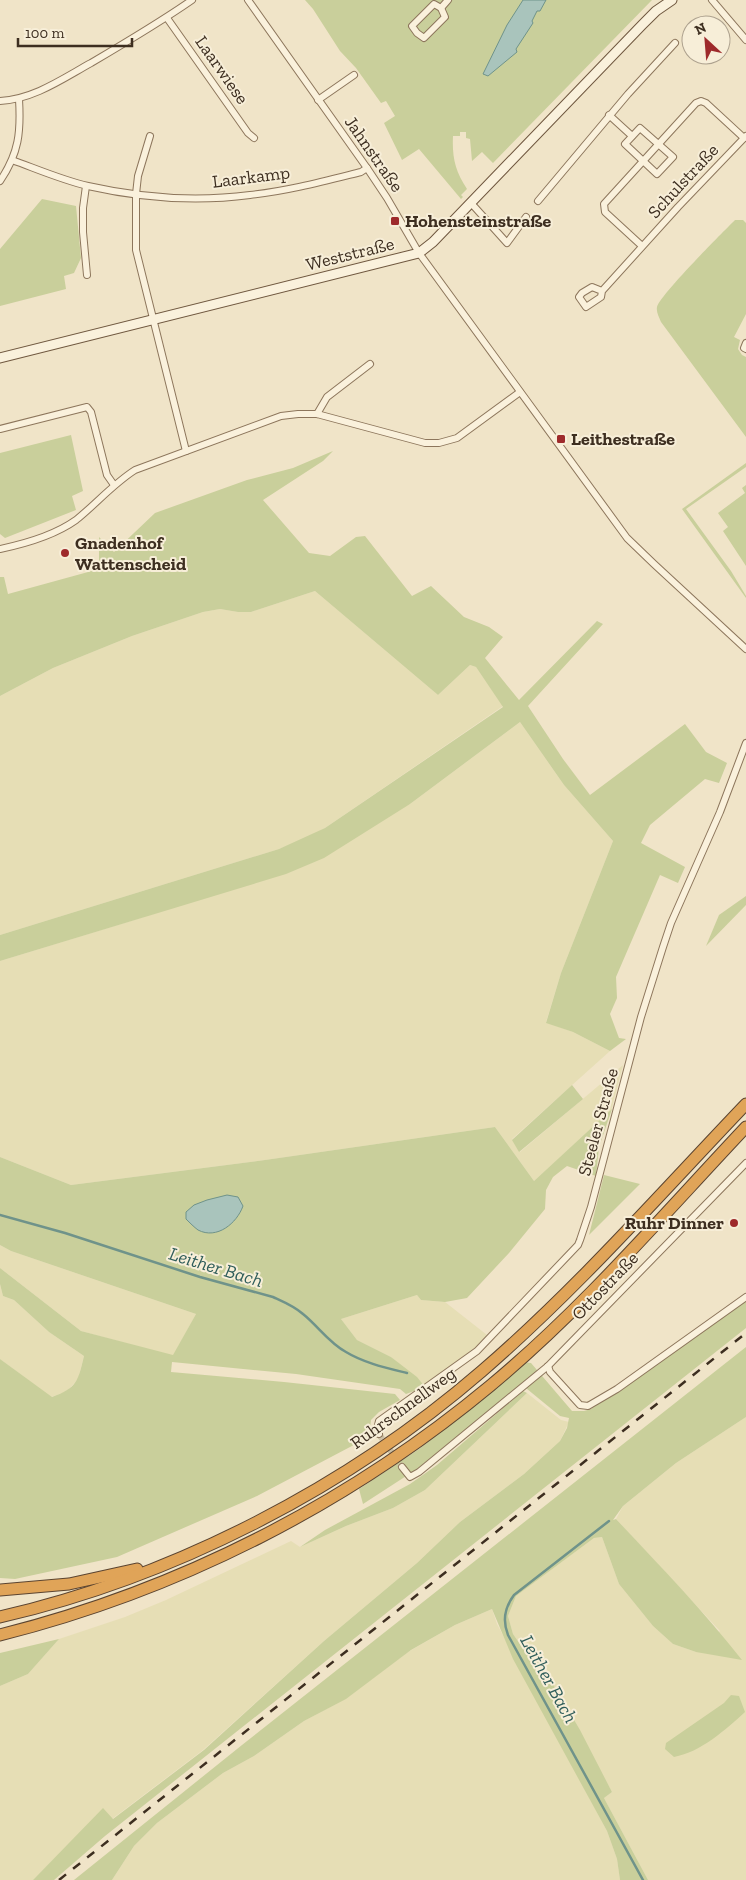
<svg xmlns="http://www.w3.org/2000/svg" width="746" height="1880" viewBox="0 0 746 1880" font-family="'Zilla Slab',serif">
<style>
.farmland{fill:#e6deb5}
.green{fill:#c9cf9b}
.water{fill:#a9c4bc;stroke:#6f938a}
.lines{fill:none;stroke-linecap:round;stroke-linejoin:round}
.stream{stroke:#6f938a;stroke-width:2.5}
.street-tunnel{stroke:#ccc0a6;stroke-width:6;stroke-dasharray:6 3;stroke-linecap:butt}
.street-casing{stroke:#8d765c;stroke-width:8}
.secondary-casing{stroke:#6f573f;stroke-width:11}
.highway-casing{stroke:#5b4430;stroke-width:13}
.street{stroke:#faf1dc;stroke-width:6}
.secondary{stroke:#faf1dc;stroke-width:9}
.highway{stroke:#e0a458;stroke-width:11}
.rail{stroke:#3d2e20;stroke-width:2.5;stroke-dasharray:9 9;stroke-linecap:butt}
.poi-dot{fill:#9e2a2b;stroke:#f7eed8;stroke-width:2}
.labels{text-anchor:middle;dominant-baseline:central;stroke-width:4;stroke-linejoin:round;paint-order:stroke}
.street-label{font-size:18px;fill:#3d2e20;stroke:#f7eed8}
.poi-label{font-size:18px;font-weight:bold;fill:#3d2e20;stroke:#f7eed8;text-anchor:start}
.water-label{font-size:19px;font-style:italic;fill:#2f5d5a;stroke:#f7eed8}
</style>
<rect width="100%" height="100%" fill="#f0e4c8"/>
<g class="farmland">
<polygon points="315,591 438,695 470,665 476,667 503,706 325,828 302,840 279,849 0,935 0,696 53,668 132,636 203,612 220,609 238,612 251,612"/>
<polygon points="520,722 564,785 613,841 561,973 546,1022 573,1032 610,1051 512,1139 520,1152 623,1065 611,1111 534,1181 495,1127 265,1160 71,1185 0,1157 0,961 144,917 410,804"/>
<polygon points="0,1245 11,1251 196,1314 173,1356 81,1331 0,1268"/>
<polygon points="0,1284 3,1296 14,1300 49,1332 84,1356 78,1379 66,1392 51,1397 0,1359"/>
<polygon points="417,1295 421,1300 445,1302 487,1335 477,1350 425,1387 391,1357 357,1340 341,1319"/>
<polygon points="527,1393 561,1420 569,1422 560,1441 524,1474 460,1522 417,1563 324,1641 203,1750 112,1819 103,1809 33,1880 0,1880 0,1686 28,1674 59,1639 125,1617 166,1600 291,1541 300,1547 346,1526 393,1508 425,1490"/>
<polygon points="746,1417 746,1880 648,1880 604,1798 612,1792 538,1659 522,1647 513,1634 508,1616 516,1596 594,1538 602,1537 619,1584 653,1626 673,1644 696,1652 720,1631 616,1519 623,1506 676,1463"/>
<polygon points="492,1609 497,1624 607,1831 617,1859 620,1880 112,1880 134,1846 157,1823 223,1773 254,1756 304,1721 345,1699 408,1652 455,1625"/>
</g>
<g class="green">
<path d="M305,0H652L493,163L482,152L472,161L470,139L466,138V132H460V136H453C452,157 455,171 467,189L461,195L463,197L461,199L419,149L402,160L384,123L395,116L386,101L381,103L356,68L340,51L313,9Z"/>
<polygon points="42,199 76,206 81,258 74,273 64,276 66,289 0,306 0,249"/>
<path d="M735,220H743L746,223V314L734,337L740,340L738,349L742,355L746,357V437L661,322C659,317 656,312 657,307C660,295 722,233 735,220Z"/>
<polygon points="71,435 83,491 72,496 76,510 5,538 0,534 0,453"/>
<polygon points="333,451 323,461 263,500 309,553 330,556 356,537 365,536 412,596 431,586 464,617 489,627 503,637 485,658 519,700 597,621 603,624 528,706 563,759 590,795 685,724 706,752 727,763 719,783 705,779 650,825 641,843 685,867 678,883 660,875 616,977 617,998 610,1014 619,1038 626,1039 610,1051 573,1032 546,1023 561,973 613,841 564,785 520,722 410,804 324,858 286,874 0,961 0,935 279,849 325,828 503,707 476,667 470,665 438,695 315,591 251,612 238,612 220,609 203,612 132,636 53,668 0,696 0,577 4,577 8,594 99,569 99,537 114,552 155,513 247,480 293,468"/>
<polygon points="746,463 746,467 686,509 731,571 746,596 746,598 682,509"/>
<polygon points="746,485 746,566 723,531 728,527 718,513 745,493 742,488"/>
<polygon points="746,896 746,905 706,946 719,915"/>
<polygon points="572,1085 583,1099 519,1152 512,1140"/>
<path d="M612,1109L599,1147L596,1176L567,1166L553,1177L546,1190L545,1209L509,1253L467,1298L445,1302L421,1300L417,1295L341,1319L357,1340L391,1357L417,1377L425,1387L406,1394L400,1389L296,1374L172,1362L171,1372L284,1382L395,1394L400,1400L379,1412L371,1420L369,1437L257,1496L117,1557L15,1579L0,1578V1359L52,1397C77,1388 78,1381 84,1356L49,1332L14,1300L3,1296L0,1284V1268L81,1331L173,1355L196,1314L11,1251L0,1245V1157L71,1185L265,1160L495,1127L534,1181Z"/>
<polygon points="604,1175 640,1184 589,1235"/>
<polygon points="746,1300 746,1328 105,1836 54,1880 33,1880 103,1808 113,1819 204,1750 324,1641 417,1563 460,1522 524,1474 560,1441 567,1428 569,1418 560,1416 521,1384 417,1469 363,1504 359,1489 419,1449 460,1417 523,1362 531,1363 572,1411 584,1411 591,1409"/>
<path d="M746,1347V1417L676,1463L623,1506L613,1520L616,1519C659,1565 703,1610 742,1660L696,1652L673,1644L653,1626L619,1584L602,1537L594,1538L516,1596L508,1616L513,1634L522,1647L538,1659L580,1730L612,1792L604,1798L648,1880H620L617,1859L607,1831L513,1659L492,1609L455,1625L411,1650L346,1699L304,1721L254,1756L223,1773L157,1823L134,1846L112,1880H74L242,1745Z"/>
<polygon points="523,1391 527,1393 425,1490 393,1508 346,1526 300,1547 325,1530 410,1484 437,1465"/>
<polygon points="59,1639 28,1674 0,1686 0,1653"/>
<path d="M731,1695L739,1696L745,1712C725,1730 701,1752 674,1757L665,1749L666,1743L724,1703Z"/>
</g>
<g class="water">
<polygon points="523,0 546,0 540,11 537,11 532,21 533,23 516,49 517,52 488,76 483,74 507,25"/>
<path d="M227,1195L238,1197L243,1206C237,1223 217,1240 198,1230C194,1227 190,1223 186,1219V1212L194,1205L207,1200Z"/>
</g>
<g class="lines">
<g class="stream">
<path d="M0,1215L65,1233L200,1277L273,1297C284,1302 294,1306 303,1314C318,1326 329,1343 346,1352C364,1363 387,1368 407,1373"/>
<path d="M609,1521L514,1595C505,1607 502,1620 508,1635L643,1880"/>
</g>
<polyline class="street-tunnel" points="379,1434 402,1467"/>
<g class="street-casing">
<g id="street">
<polyline points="248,0 367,168 387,198 419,253 627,538 654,564 746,649"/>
<polyline points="712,0 746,40"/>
<polygon points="434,4 441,8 445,17 424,38 417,33 412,26"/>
<polyline points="441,8 448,0"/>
<polyline points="167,18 248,133 254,138"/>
<polyline points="318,100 354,75"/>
<path d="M0,101C34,99 62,79 91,63C125,43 159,23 192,0"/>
<polyline points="609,115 632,136"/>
<polygon points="640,128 673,157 657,174 625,144"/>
<polyline points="150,136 138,176 136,194 136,250 186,451"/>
<path d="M12,160C37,169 62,180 88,186C141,198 196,202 250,195C288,191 325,181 361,172L367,168"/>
<path d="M0,181C19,153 21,132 19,99"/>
<polyline points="86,186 83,208 83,232 87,275"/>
<polyline points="538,201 628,94 675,43"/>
<polyline points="471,203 507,243 526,217"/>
<polyline points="642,246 605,212 604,204 696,103 701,101 706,103 744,138"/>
<polyline points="602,291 601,297 586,307 579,297 582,293 592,287 602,291 678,207 746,136"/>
<polyline points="746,343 744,348 746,349"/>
<polyline points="317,414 327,397 370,364"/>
<polyline points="0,429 87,407 91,412 107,475 114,485"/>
<path d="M0,549C24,544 55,535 76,520C96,504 113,484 135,470L281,416L298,414H317L425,443H439L457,438L520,392"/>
<polyline points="548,1366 550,1372 580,1405 588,1406 617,1389 746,1297"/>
<polyline points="379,1434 377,1429 379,1421 477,1351 578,1245 580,1240 591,1207 641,1017 663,947 671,923 720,812 746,743"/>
<polyline points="402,1467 410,1477 419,1472 548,1366 746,1163"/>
</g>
</g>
<g class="secondary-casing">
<polyline id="secondary" points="0,358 419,253 433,242 642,25 656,11 672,0"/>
</g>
<g class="highway-casing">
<g id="highway">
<polyline points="0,1590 69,1584 137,1569"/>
<path d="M0,1617C174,1577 348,1487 482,1371C577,1289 660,1194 746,1104"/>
<path d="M0,1635C179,1590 348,1504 490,1386C583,1309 663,1215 746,1127"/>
</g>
</g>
<use href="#street" class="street"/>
<use href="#secondary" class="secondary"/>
<use href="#highway" class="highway"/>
<polyline class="rail" points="59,1880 746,1333"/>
</g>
<g class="poi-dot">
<rect x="390" y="216" width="10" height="10" rx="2.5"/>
<rect x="556" y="434" width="10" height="10" rx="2.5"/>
<circle cx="65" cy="553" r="5"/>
<circle cx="734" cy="1223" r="5"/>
</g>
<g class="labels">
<g class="street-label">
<text transform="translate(222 70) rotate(55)">Laarwiese</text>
<text transform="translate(374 154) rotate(55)">Jahnstraße</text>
<text transform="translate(251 177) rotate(-7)">Laarkamp</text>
<text transform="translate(683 181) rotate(-47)">Schulstraße</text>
<text transform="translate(350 254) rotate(-14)">Weststraße</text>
<text transform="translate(598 1122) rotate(-75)">Steeler Straße</text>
<text transform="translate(605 1286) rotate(-46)">Ottostraße</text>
<text transform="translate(403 1408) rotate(-36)">Ruhrschnellweg</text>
</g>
<g class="poi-label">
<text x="405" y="221">Hohensteinstraße</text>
<text x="571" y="439">Leithestraße</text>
<text x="75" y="543">Gnadenhof<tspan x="75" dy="21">Wattenscheid</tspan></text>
<text x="724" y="1223" text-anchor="end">Ruhr Dinner</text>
</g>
<g class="water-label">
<text transform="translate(216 1267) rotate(17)">Leither Bach</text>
<text transform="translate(549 1679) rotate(61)">Leither Bach</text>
</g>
</g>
<g transform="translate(706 40) rotate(334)"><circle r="24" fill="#f7eed8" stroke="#ada18e"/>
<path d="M0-4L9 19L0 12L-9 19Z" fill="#9e2a2b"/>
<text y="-8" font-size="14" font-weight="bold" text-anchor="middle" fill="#3d2e20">N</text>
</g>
<path d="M18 38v8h114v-8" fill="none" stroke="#3d2e20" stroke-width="2.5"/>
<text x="25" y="38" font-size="15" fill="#3d2e20" stroke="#f7eed8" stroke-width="4" paint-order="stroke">100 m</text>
</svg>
